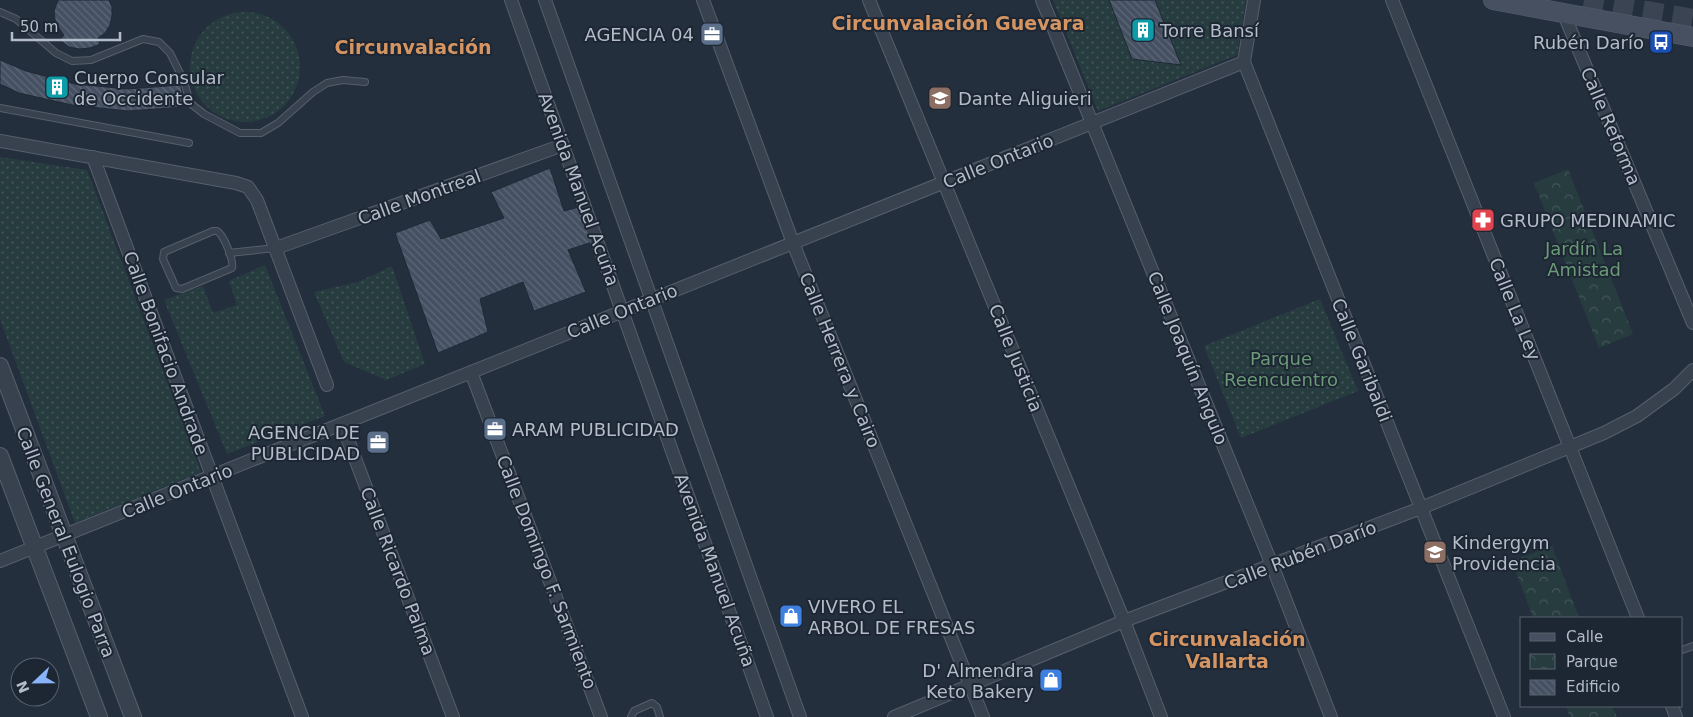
<svg xmlns="http://www.w3.org/2000/svg" width="1693" height="717" viewBox="0 0 1693 717" font-family="'DejaVu Sans',sans-serif">
<style>
.grass{fill:url(#grass-dots)}
.park{fill:url(#park-crowns)}
.building{fill:url(#building-back-hatch);stroke:#1f2835}
.lines{fill:none;stroke-linecap:round;stroke-linejoin:round}
.primary-tunnel{stroke:#3a4453;stroke-width:20;stroke-dasharray:20 10;stroke-linecap:butt}
.service-casing{stroke:#565f6c;stroke-width:8}
.minor-casing{stroke:#565f6c;stroke-width:14}
.tertiary-casing{stroke:#565f6c;stroke-width:18}
.secondary-casing{stroke:#565f6c;stroke-width:20}
.service{stroke:#38414e;stroke-width:6}
.minor{stroke:#38414e;stroke-width:12}
.tertiary{stroke:#38414e;stroke-width:16}
.secondary{stroke:#465061;stroke-width:19}
.labels{text-anchor:middle;dominant-baseline:central;stroke-width:4;stroke-linejoin:round;paint-order:stroke}
.poi-label{font-size:18px;fill:#b4bcc9;stroke:#1d2633;text-anchor:start}
.street-label{font-size:18px;fill:#b4bcc9;stroke:#1d2633}
.park-label{font-size:18px;fill:#6b9a76;stroke:#1d2633}
.neighbourhood-label{font-size:19px;font-weight:bold;fill:#d59563;stroke:#1d2633}
</style>
<defs>
<pattern id="grass-dots" width="8" height="8" patternUnits="userSpaceOnUse" patternTransform="scale(1.25)"><rect width="8" height="8" fill="#263c3f"/><path d="M2 2h.1M6 6h.1" fill="none" stroke="#435659" stroke-width="1.8" stroke-linecap="round"/></pattern>
<pattern id="park-crowns" width="20" height="18" patternUnits="userSpaceOnUse" patternTransform="scale(1.25)"><rect width="20" height="18" fill="#263c3f"/><path d="M2 6a3 3 0 1 1 6 0M12 15a3 3 0 1 1 6 0" fill="none" stroke="#435659"/></pattern>
<pattern id="building-back-hatch" width="6" height="6" patternUnits="userSpaceOnUse" patternTransform="scale(1.25)"><rect width="6" height="6" fill="#455162"/><path d="M-1 5l2 2M0 0l6 6M5-1l2 2" fill="none" stroke="#5d6877"/></pattern>
</defs>
<rect width="100%" height="100%" fill="#242f3e"/>
<g class="grass">
<polygon points="1053,0 1246,0 1237,55 1098,111"/>
<circle cx="245" cy="67" r="55"/>
<polygon points="0,157 87,170 201,472 75,523 0,319"/>
<polygon points="265,265 325,416 227,454 164,300 203,286 213,313 237,305 229,281"/>
<polygon points="392,266 425,364 386,380 344,362 314,292 358,282"/>
<polygon points="1320,299 1358,391 1241,438 1204,346"/>
</g>
<g class="park">
<polygon points="1568,169 1633,334 1599,348 1534,183"/>
<polygon points="1552,546 1579,618 1533,618 1512,561"/>
<polygon points="1566,706 1612,706 1617,717 1570,717"/>
</g>
<g class="building">
<polygon points="58,0 109,0 112,7 112,16 110,25 105,33 98,38 100,44 90,48 79,49 69,47 60,40 64,35 59,28 55,20 54,11"/>
<polygon points="1109,0 1155,0 1181,65 1132,59"/>
<polygon points="0,60 26,71 75,84 128,89 181,85 184,107 128,111 72,105 19,93 0,84"/>
<polygon points="550,168 564,211 579,207 592,242 568,250 586,292 534,311 523,282 480,299 488,332 438,353 395,233 430,220 441,239 504,218 491,192"/>
</g>
<g class="lines">
<polyline class="primary-tunnel" points="1584,0 1693,19"/>
<g class="service-casing">
<g id="service">
<polyline points="0,12 16,19 56,53 72,61 91,60 143,39 159,42 170,53 184,81 190,103 204,114 240,133 261,133 278,123 313,92 327,83 343,80 365,82"/>
<polyline points="0,108 189,143"/>
<path d="M213,231H217C224,235 234,261 232,268L182,289L176,288L163,259L164,252Z"/>
<polyline points="229,253 276,248"/>
<polyline points="1682,650 1693,646"/>
<polyline points="631,717 634,711 652,703 657,707 660,717"/>
</g>
</g>
<g class="minor-casing">
<g id="minor">
<polyline points="511,0 767,717"/>
<polyline points="545,0 800,717"/>
<polyline points="703,0 793,243 983,717"/>
<polyline points="869,0 1124,621 1161,717"/>
<polyline points="1042,0 1272,565 1331,717"/>
<polyline points="1254,0 1244,62 1504,717"/>
<polyline points="1392,0 1638,618"/>
<polyline points="1563,12 1693,323"/>
<polyline points="0,141 236,183 248,187 257,200 327,385"/>
<polyline points="93,157 302,717"/>
<polyline points="276,248 563,145"/>
<polyline points="471,372 601,717"/>
<polyline points="342,424 453,717"/>
<polyline points="0,561 1244,62"/>
<polyline points="1672,706 1676,717"/>
<polyline points="894,717 1124,621 1421,508 1604,433 1637,416 1674,389 1693,370"/>
</g>
</g>
<g class="tertiary-casing">
<g id="tertiary">
<polyline points="0,366 133,717"/>
<polyline points="0,456 99,717"/>
</g>
</g>
<g class="secondary-casing">
<polyline id="secondary" points="1493,0 1693,37"/>
</g>
<use href="#service" class="service"/>
<use href="#minor" class="minor"/>
<use href="#tertiary" class="tertiary"/>
<use href="#secondary" class="secondary"/>
</g>
<defs>
<g id="building-square" transform="scale(1.25)"><rect x="-9" y="-9" width="18" height="18" rx="4" fill="#0f9aa8" stroke="#1d2633"/><path d="M-4-6H4V6H1V3H-1V6H-4ZM-2.5-4.3h1.7v1.8h-1.7ZM.8-4.3h1.7v1.8H.8ZM-2.5-1h1.7V.8h-1.7ZM.8-1h1.7V.8H.8Z" fill="#fff"/></g>
<g id="office-square" transform="scale(1.25)"><rect x="-9" y="-9" width="18" height="18" rx="4" fill="#5c6f8a" stroke="#1d2633"/><path d="M-6-3h4V-5.5h4V-3h4V5H-6ZM-1-4.5V-3h2v-1.5ZM-6 0V1H6V0Z" fill="#fff"/></g>
<g id="bus-square" transform="scale(1.25)"><rect x="-9" y="-9" width="18" height="18" rx="4" fill="#1a4fb4" stroke="#1d2633"/><path d="M-5-6H5V4H4V6H2V4H-2V6H-4V4H-5ZM-3.5-4V0h7V-4ZM-3.5 1.2v1.5H-2V1.2ZM2 1.2v1.5H3.5V1.2Z" fill="#fff"/></g>
<g id="school-square" transform="scale(1.25)"><rect x="-9" y="-9" width="18" height="18" rx="4" fill="#8d6e63" stroke="#1d2633"/><path d="M0-5L7-2L0 1L-7-2ZM-4 1L0 2.5L4 1V4Q0 6-4 4Z" fill="#fff"/></g>
<g id="pharmacy-square" transform="scale(1.25)"><rect x="-9" y="-9" width="18" height="18" rx="4" fill="#e0444e" stroke="#1d2633"/><path d="M-2-6h4v4h4v4h-4v4h-4v-4h-4v-4h4Z" fill="#fff"/></g>
<g id="shop-square" transform="scale(1.25)"><rect x="-9" y="-9" width="18" height="18" rx="4" fill="#3f7fe0" stroke="#1d2633"/><path d="M-5-2.5h2.3a2.7 3.5 0 0 1 5.4 0H5L5.5 6h-11ZM-1.5-2.5h3a1.5 2.3 0 0 0-3 0Z" fill="#fff"/></g>
</defs>
<g fill-rule="evenodd">
<use href="#building-square" x="1143" y="30"/>
<use href="#office-square" x="712" y="34"/>
<use href="#bus-square" x="1661" y="42"/>
<use href="#building-square" x="57" y="87"/>
<use href="#school-square" x="940" y="98"/>
<use href="#pharmacy-square" x="1483" y="220"/>
<use href="#office-square" x="495" y="429"/>
<use href="#office-square" x="378" y="442"/>
<use href="#school-square" x="1435" y="552"/>
<use href="#shop-square" x="791" y="616"/>
<use href="#shop-square" x="1051" y="680"/>
</g>
<g class="labels">
<g class="poi-label">
<text x="1160" y="30">Torre Bansí</text>
<text x="694" y="34" text-anchor="end">AGENCIA 04</text>
<text x="1644" y="42" text-anchor="end">Rubén Darío</text>
<text x="74" y="77">Cuerpo Consular<tspan x="74" dy="21">de Occidente</tspan></text>
<text x="958" y="98">Dante Aliguieri</text>
<text x="1500" y="220">GRUPO MEDINAMIC</text>
<text x="512" y="429">ARAM PUBLICIDAD</text>
<text x="360" y="432" text-anchor="end">AGENCIA DE<tspan x="360" dy="21">PUBLICIDAD</tspan></text>
<text x="1452" y="542">Kindergym<tspan x="1452" dy="21">Providencia</tspan></text>
<text x="808" y="606">VIVERO EL<tspan x="808" dy="21">ARBOL DE FRESAS</tspan></text>
<text x="1034" y="670" text-anchor="end">D' Almendra<tspan x="1034" dy="21">Keto Bakery</tspan></text>
</g>
<g class="street-label">
<text transform="translate(1611 126) rotate(67)">Calle Reforma</text>
<text transform="translate(998 161) rotate(-22)">Calle Ontario</text>
<text transform="translate(579 189) rotate(70)">Avenida Manuel Acuña</text>
<text transform="translate(419 197) rotate(-20)">Calle Montreal</text>
<text transform="translate(1515 309) rotate(68)">Calle La Ley</text>
<text transform="translate(622 311) rotate(-22)">Calle Ontario</text>
<text transform="translate(166 353) rotate(70)">Calle Bonifacio Andrade</text>
<text transform="translate(1016 358) rotate(68)">Calle Justicia</text>
<text transform="translate(1188 358) rotate(68)">Calle Joaquín Angulo</text>
<text transform="translate(840 360) rotate(68)">Calle Herrera y Cairo</text>
<text transform="translate(1362 360) rotate(68)">Calle Garibaldi</text>
<text transform="translate(177 491) rotate(-22)">Calle Ontario</text>
<text transform="translate(66 542) rotate(69)">Calle General Eulogio Parra</text>
<text transform="translate(1300 555) rotate(-21)">Calle Rubén Darío</text>
<text transform="translate(715 570) rotate(70)">Avenida Manuel Acuña</text>
<text transform="translate(398 571) rotate(69)">Calle Ricardo Palma</text>
<text transform="translate(547 572) rotate(69)">Calle Domingo F. Sarmiento</text>
</g>
<g class="park-label">
<text x="1584" y="248">Jardín La<tspan x="1584" dy="21">Amistad</tspan></text>
<text x="1281" y="358">Parque<tspan x="1281" dy="21">Reencuentro</tspan></text>
</g>
<g class="neighbourhood-label">
<text x="958" y="23">Circunvalación Guevara</text>
<text x="413" y="47">Circunvalación</text>
<text x="1227" y="639">Circunvalación<tspan x="1227" dy="22">Vallarta</tspan></text>
</g>
</g>
<rect x="1520" y="617" width="162" height="90" fill="#1d2633" stroke="#59626f"/>
<rect x="1530" y="633" width="25" height="8" fill="#465061" stroke="#59626f"/>
<text x="1566" y="642" font-size="15" fill="#b4bcc9">Calle</text>
<rect x="1530" y="654" width="25" height="15" fill="url(#park-crowns)" stroke="#59626f"/>
<text x="1566" y="667" font-size="15" fill="#b4bcc9">Parque</text>
<rect x="1530" y="680" width="25" height="15" fill="url(#building-back-hatch)" stroke="#59626f"/>
<text x="1566" y="692" font-size="15" fill="#b4bcc9">Edificio</text>
<g transform="translate(35 682) rotate(248)"><circle r="24" fill="#1d2633" stroke="#59626f"/>
<path d="M0-4L9 19L0 12L-9 19Z" fill="#8ab4f8"/>
<text y="-8" font-size="14" font-weight="bold" text-anchor="middle" fill="#b4bcc9">N</text>
</g>
<path d="M12 32v8h108v-8" fill="none" stroke="#b4bcc9" stroke-width="2.5"/>
<text x="20" y="32" font-size="15" fill="#b4bcc9" stroke="#1d2633" stroke-width="4" paint-order="stroke">50 m</text>
</svg>
